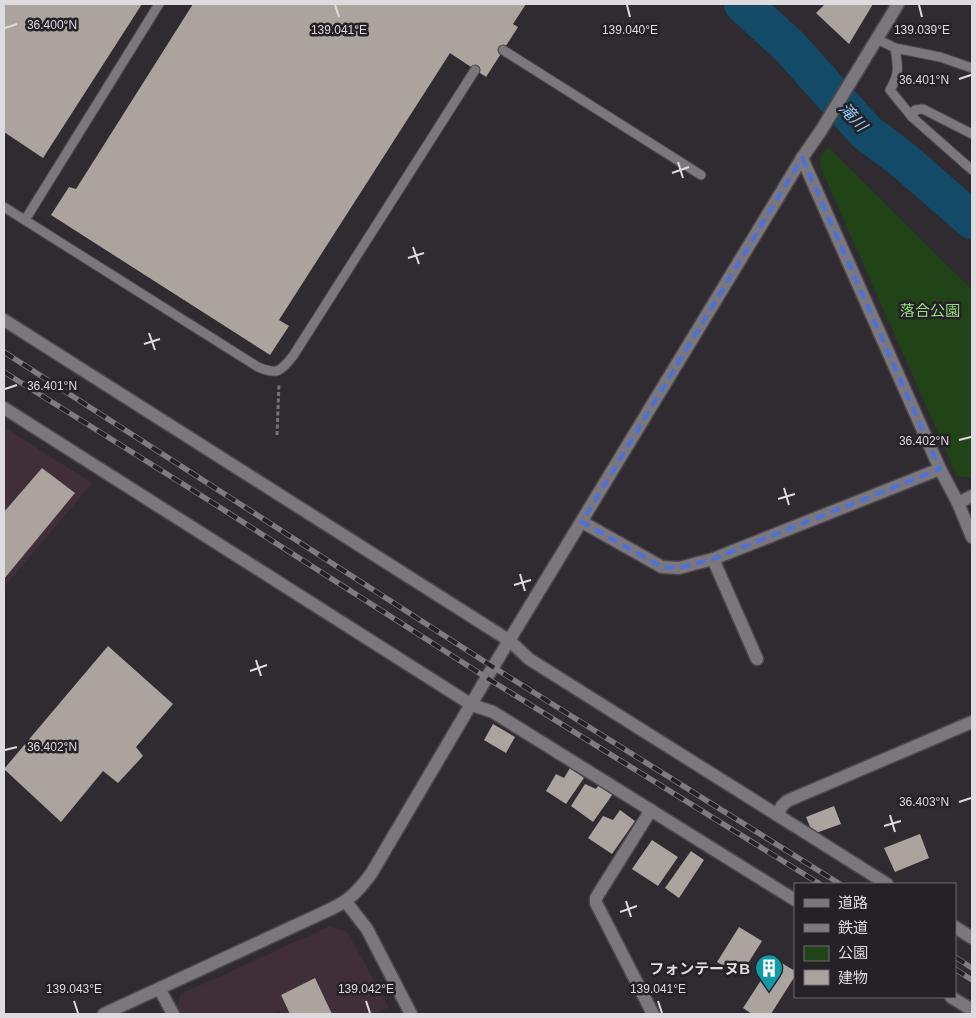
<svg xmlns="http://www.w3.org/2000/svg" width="976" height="1018" viewBox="0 0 976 1018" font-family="Arial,'Noto Sans JP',sans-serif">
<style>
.commercial{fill:#402e38}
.green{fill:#204417}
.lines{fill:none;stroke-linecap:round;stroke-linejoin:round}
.river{stroke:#124a68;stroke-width:38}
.building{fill:#aba49e}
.lane-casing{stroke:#4b484c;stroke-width:11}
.street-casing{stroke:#4b484c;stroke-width:15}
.secondary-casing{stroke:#4b484c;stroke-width:15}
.path{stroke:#787379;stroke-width:3;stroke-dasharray:4 2.5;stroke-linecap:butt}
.lane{stroke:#7c767d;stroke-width:9}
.street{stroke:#7c767d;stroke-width:12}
.secondary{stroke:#7c767d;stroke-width:12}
.rail-casing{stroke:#7f7b80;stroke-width:5.5}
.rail{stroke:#262127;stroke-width:4;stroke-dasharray:11;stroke-linecap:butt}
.marked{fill:none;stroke:#4d71da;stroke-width:4;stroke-dasharray:10 6;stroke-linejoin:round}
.ticks{fill:none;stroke:#dedbdf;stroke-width:2}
.labels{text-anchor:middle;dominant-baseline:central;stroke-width:5;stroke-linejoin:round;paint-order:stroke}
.park-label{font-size:15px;fill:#91e17d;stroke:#262127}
.poi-label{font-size:15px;font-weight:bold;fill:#dedbdf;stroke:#262127;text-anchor:end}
.water-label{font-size:16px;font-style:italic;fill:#8acffa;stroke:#262127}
.ticks-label{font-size:12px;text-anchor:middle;fill:#dedbdf;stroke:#262127;stroke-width:5;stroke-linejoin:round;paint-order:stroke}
</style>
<rect width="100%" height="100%" fill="#302b31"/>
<g class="commercial">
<polygon points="4,427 92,483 4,587"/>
<polygon points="330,926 347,932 389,1007 375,1014 281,1014 279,1010 271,1014 179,1014 176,1008 181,994"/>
</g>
<polygon class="green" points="828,147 972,290 972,478 957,476 821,168 820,158"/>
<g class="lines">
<polyline class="river" points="743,4 790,47 866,132 902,159 972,220"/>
</g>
<g class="building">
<polygon points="4,4 142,4 43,158 4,132"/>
<polygon points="193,4 526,4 513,24 518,27 486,77 450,53 279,320 289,326 270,355 51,215 69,187 76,189"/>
<polygon points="825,4 873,4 849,44 816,13"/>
<polygon points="42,468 75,493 4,579 4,512"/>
<polygon points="108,646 173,704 136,747 143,756 118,783 103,771 61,822 4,769"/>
<polygon points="493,724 515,737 506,753 484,740"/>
<polygon points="570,768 584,778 566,804 546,791 556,774 564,778"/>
<polygon points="601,781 615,791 593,822 571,806 585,784 596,789"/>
<polygon points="834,806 841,824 813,834 806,817"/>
<polygon points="620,810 635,821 612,854 588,838 603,816 613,820"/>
<polygon points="920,834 929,858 895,872 884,848"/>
<polygon points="652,840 678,857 658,886 632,869"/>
<polygon points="691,851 704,860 679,898 665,888"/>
<polygon points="739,927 762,941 740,976 717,962"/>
<polygon points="775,959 795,971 795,976 771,1014 752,1014 743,1008"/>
<polygon points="315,978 332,1014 290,1014 281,995"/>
</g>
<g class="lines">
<g class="lane-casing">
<g id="lane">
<polyline points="877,39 895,48 940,57 972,68"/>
<path d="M895,48C898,67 900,73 890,90L912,117L972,170"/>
<polyline points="503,50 701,175"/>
<polyline points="912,117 915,110 923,109 972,134"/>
<path d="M4,207L258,367C277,375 280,372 293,356L475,70"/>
<polyline points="25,220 159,4"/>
</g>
</g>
<g class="street-casing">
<g id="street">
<polyline points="802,158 940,469 958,503 972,537"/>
<polyline points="958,503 972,496"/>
<polyline points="582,522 662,567 679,568 713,559 940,469"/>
<polyline points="713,559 757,659"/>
<polyline points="510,641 529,659 887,884"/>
<polyline points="472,705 493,712 795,900"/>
<polyline points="651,810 596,898 596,903 653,1014"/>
<polyline points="777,815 782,806 787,801 972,722"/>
<polyline points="955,927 972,938"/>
<polyline points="160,990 173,1014"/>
<polyline points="951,997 972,1010"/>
</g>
</g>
<g class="secondary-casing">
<g id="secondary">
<polyline points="4,320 510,641"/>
<polyline points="4,408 472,705"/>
<polyline points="346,902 367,929 411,1014"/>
<path d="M104,1014L331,909C350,900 358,891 371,874L493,667L802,158L822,129L898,4"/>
</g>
</g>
<polyline class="path" points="277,435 279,383"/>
<use href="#lane" class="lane"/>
<use href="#street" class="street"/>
<use href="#secondary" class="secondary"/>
<g class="rail-casing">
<g id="rail">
<polyline points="4,352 493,667 840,884"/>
<polyline points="4,372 202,496 487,678 820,884"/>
<polyline points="955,957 972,968"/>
<polyline points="955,969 972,980"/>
</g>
</g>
<use href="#rail" class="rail"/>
</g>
<path class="marked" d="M802,158L940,469L713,559L679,568L662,567L582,522Z"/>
<path class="ticks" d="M335,5L339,17M627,5L630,17M919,5L922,17M5,28L17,24M959,79L971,75M678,162L683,178M672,173L689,167M413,247L419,264M408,258L424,253M149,333L155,350M144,344L160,339M5,389L17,385M959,440L971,437M784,488L789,505M778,499L795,494M520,574L525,591M514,585L531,580M256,660L261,676M250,671L267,665M5,750L17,747M959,802L971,798M890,815L895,832M884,826L901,821M626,901L631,917M620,912L637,906M74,1001L78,1013M366,1001L370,1013M658,1001L662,1013"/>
<defs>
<g id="building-pin" transform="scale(1.4375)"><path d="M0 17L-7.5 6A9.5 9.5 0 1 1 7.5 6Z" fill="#0f9aa8" stroke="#262127"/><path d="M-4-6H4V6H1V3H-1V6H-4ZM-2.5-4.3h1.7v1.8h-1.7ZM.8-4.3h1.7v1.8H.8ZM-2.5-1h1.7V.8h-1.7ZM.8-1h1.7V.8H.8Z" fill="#fff"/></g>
</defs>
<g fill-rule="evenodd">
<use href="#building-pin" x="769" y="968"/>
</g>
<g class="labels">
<g class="park-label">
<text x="930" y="310">落合公園</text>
</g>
<g class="poi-label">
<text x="750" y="968">フォンテーヌB</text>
</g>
<g class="water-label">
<text transform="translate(853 117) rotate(47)">滝川</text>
</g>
</g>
<g class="ticks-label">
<text x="52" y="29">36.400°N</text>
<text x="339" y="34">139.041°E</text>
<text x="630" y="34">139.040°E</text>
<text x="922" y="34">139.039°E</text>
<text x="924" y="84">36.401°N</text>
<text x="52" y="390">36.401°N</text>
<text x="924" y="445">36.402°N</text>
<text x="52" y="751">36.402°N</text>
<text x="924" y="806">36.403°N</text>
<text x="74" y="993">139.043°E</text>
<text x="366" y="993">139.042°E</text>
<text x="658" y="993">139.041°E</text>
</g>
<rect width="976" height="1018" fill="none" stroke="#dedbdf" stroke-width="10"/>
<rect x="794" y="883" width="162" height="115" fill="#262127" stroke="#706b71"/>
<rect x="804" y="899" width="25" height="8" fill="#7c767d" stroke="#706b71"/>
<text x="838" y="908" font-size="15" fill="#dedbdf">道路</text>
<rect x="804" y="924" width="25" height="8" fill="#7f7b80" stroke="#706b71"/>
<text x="838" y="933" font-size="15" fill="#dedbdf">鉄道</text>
<rect x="804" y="946" width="25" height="15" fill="#204417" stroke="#706b71"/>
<text x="838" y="958" font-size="15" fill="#dedbdf">公園</text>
<rect x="804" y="970" width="25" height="15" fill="#aba49e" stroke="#706b71"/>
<text x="838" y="983" font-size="15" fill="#dedbdf">建物</text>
</svg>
